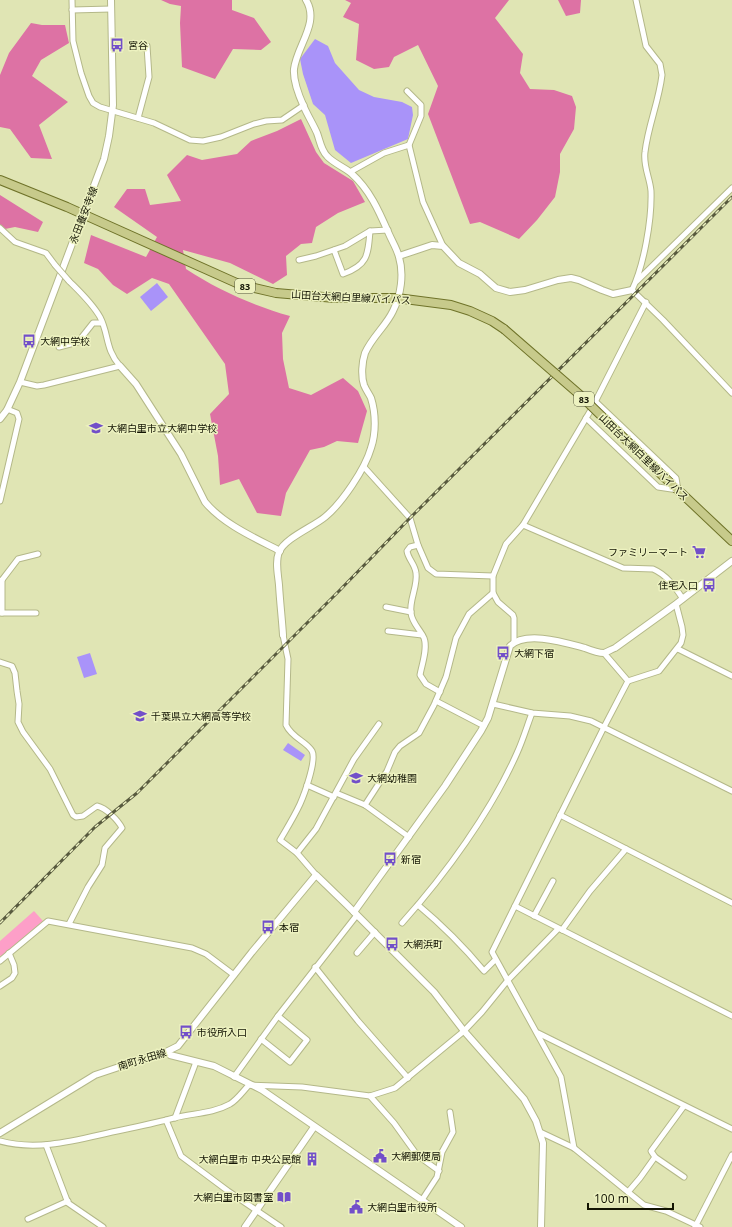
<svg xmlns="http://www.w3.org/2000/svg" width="732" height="1227" viewBox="0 0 732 1227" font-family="'Open Sans','Noto Sans JP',sans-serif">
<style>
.green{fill:#fd9fc8}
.forest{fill:#dd72a4}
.water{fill:#a993f9}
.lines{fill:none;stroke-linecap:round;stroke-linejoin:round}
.minor-casing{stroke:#b4b889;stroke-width:7}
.tertiary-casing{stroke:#b4b889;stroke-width:8}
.primary-casing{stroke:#6f7329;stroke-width:10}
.minor{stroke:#fff;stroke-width:5}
.tertiary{stroke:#fff;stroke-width:6}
.primary{stroke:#c7ca8b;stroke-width:8}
.rail-casing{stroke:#585a3e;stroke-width:3}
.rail{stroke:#edf2c0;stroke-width:1.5;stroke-dasharray:4.5;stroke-linecap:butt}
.minor-bridge-casing{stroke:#b4b889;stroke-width:7;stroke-linecap:butt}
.primary-bridge-casing{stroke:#6f7329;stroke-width:10;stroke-linecap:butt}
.minor-bridge{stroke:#fff;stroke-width:5}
.primary-bridge{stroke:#c7ca8b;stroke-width:8}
.labels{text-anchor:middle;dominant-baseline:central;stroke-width:3;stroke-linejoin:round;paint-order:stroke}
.shield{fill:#edf2c0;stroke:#54573c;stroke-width:1}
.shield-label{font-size:9px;font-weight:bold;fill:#131403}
.poi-label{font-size:10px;fill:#131403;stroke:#edf2c0;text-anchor:start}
.street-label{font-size:10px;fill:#131403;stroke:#edf2c0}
</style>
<rect width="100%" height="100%" fill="#e0e5b4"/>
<polygon class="green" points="34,911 43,921 1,957 0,955 0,941"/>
<g class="forest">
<polygon points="161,0 232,0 232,10 254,18 271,42 261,50 233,49 215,79 182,67 180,23 181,6 170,4"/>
<polygon points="345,0 509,0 495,18 523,54 520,73 530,89 554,90 572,96 576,107 574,129 560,154 560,172 555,197 537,220 519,239 480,222 470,224 428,114 438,86 418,45 394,57 389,67 374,69 356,60 359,24 343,17 351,3"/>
<polygon points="558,0 581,0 580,13 566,16"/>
<polygon points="31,23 42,25 65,25 69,43 41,60 32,76 68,102 39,125 52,159 31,158 10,129 0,127 0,75 9,53"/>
<path d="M301,119L316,152L324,163L353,181L365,202L338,213L316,227L312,243L301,244L286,256L287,275L273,284L230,263L183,250L186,269C218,290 254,306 290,316L282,333L283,359L289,388L311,395L343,378L358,391L367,411L358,443L337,441L324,447L310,450L286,493L281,516L257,513L239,479L220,485L218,456L210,414L229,394L225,364L169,284L152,278L127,294L113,285L98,269L84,263L91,235L146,257L157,237L114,207L127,189H145L150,205L181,201L167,175L187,155L202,160L237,154L251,141L277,131Z"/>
<polygon points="0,195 43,222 38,232 15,227 0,230"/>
</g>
<g class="water">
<polygon points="315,39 328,46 335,63 359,90 374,97 402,102 412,107 413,115 408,139 351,163 335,150 325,115 313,104 303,74 300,59"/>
<polygon points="157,283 168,297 151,311 140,297"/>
<polygon points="90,653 97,674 84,678 77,657"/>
<polygon points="288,743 305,755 301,761 283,750"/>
</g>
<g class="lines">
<g class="minor-casing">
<g id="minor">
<polyline points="72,0 73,41 81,73 89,96 93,103 100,107 154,123 190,140 203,141 221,137 254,124 266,121 282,120 304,105"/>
<path d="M636,0L646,46L660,64L662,75C659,101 648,126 645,152C643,166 650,178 651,191C652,219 644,265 632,290L663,320L732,393"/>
<polyline points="72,10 111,9"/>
<polyline points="407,91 421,105 421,116 409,145 423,202 443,246"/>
<polyline points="138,118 149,77 147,46"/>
<polyline points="350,172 384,153 409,145"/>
<polyline points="0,228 15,242 46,253 55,265"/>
<path d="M334,250L343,274C368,265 368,255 370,231"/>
<polyline points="299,260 316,256 345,246 370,231 388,230"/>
<polyline points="637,281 732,188"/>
<polyline points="59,347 78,342 93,323 102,323"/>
<path d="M20,382L37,386L44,385L120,366C105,349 109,334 100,317C92,303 80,292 69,281"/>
<polyline points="586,418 658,487 678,490 676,478 595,401"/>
<polyline points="364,467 410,518 418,545 428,568 436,574 493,576"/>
<polyline points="0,501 19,419 17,413 7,409"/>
<path d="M523,525L623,568L653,569C667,575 675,587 683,599"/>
<path d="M418,545L410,547L407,551C408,559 415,564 416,573C418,586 409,600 411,613C412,623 420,629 424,638C428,648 422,664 420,675L426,684L440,692"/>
<polyline points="0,581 2,580 18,559 38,554"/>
<polyline points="386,607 411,612"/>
<polyline points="0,613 36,613"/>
<polyline points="2,613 2,580"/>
<polyline points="388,631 422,635"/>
<path d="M283,635L288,659L286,725C292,738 306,741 312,751C317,760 304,795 300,804C294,817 287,828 280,840L297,853L316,875"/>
<polyline points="514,642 514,618 513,615 498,602 493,593 493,576 506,544 523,525 592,408 646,302"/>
<polyline points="678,649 732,676"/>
<polyline points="604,653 628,681"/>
<path d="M0,662L12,666L15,673L17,691L19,704L18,722L23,732L50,769L73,815L76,817L83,816L97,806C106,808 118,820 122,828L105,848L102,865L88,887L69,924"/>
<polyline points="436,701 484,726"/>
<polyline points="493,704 532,713 570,716 591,721 732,791"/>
<polyline points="307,785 334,797"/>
<polyline points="336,793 365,805 409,837"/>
<polyline points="365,805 387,771 395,752 400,746 419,733 434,705 446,677 456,638 469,614 493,593"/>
<polyline points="560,815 732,903"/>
<polyline points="297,853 316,829 354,759 379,724"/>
<path d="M418,905C442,925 464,947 484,971L495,960"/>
<polyline points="515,906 732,1016"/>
<polyline points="534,916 553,881"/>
<path d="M402,923C445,875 491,812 517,753C523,740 527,726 532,713"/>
<polyline points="562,930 590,891 626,849"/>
<polyline points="357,953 375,932"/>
<polyline points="0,961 48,921 192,948 206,954 234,975"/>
<polyline points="315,967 358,1021 408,1078"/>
<polyline points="0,986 12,978 15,973 14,965 9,953"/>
<polyline points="538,1033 732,1129"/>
<polyline points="261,1039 290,1062 307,1040 278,1016"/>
<polyline points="234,1077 278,1016 357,915"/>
<polyline points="370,1096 394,1123 417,1155 439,1171"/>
<polyline points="175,1118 196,1062"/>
<polyline points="166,1120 181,1156 228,1191 281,1227"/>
<polyline points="540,1132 574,1148 644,1205 666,1211 700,1227"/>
<path d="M0,1141C36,1151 73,1141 108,1133C130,1128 152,1124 174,1118C192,1113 212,1114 230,1104C238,1099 243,1091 249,1085L302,1087L370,1096L395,1088L464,1031L482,1012L508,980L558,929"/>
<polyline points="46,1145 68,1203 103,1227"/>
<polyline points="574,1148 561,1077 492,952 604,727 628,681 659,671 681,643 683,635 682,627 676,604"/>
<polyline points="684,1177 655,1157 651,1151 684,1106"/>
<polyline points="628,1192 640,1178 655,1157"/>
<polyline points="422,1200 437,1177 442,1152 453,1132 450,1112"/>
<polyline points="28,1219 68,1201"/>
<polyline points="695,1227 732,1155"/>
</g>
</g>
<g class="tertiary-casing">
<g id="tertiary">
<polyline points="399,256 432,245 443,246 459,263 480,274 496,288 510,292 525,290 558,280 571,278 579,280 602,290 613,294 632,290"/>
<path d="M120,366L136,384L181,454L205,502C223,524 255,538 280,551"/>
<polyline points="0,419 7,410 20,382 104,159 109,136 113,105 111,0"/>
<path d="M283,635C282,619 280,602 279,585C278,574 275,562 279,552C285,538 313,527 325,517C342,503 365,469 371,448C376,433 376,414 371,398C369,394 366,390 364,385C361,376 362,362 365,353C372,337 386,326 393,311C401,295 404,274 399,257C397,249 392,241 389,234C379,211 370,190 351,173C344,167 333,163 327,156C321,150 320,141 317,133C313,124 308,116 304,107C299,96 293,81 294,69C297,45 320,23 306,0"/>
<path d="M354,912L445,786L481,731L488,718L510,646C526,630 566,643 585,648C590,650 598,653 604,653C607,652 612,649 615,648L676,604L732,561"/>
<polyline points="167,1052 170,1055 214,1066 262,1090 461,1227"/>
<polyline points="0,1133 95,1075 146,1058 160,1055 178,1046 252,952 316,875 346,904 434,992 464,1031 524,1099 536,1121 543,1143 541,1227"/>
<polyline points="245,1227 314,1127"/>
</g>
</g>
<g class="primary-casing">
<g id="primary">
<polyline points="0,180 67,207 241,285 276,293 335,298 397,298 451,305 470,311 492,321 504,329"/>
<polyline points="660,473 732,541"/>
</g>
</g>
<use href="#minor" class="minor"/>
<use href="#tertiary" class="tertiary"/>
<use href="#primary" class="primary"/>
<g class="rail-casing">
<polyline id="rail" points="0,923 95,827 137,793 339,591 410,518 732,197"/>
</g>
<use href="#rail" class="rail"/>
<g class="minor-bridge-casing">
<polyline id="minor-bridge" points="55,265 69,281"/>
</g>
<g class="primary-bridge-casing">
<polyline id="primary-bridge" points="504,329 580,395 660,473"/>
</g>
<use href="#minor-bridge" class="minor-bridge"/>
<use href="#primary-bridge" class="primary-bridge"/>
</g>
<defs>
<g id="bus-bare" transform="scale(1.08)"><path d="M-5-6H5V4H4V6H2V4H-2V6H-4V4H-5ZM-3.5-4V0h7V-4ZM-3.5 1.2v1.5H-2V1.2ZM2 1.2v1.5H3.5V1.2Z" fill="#724fc9" stroke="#edf2c0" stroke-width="2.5" paint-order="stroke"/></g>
<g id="school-bare" transform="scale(1.08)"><path d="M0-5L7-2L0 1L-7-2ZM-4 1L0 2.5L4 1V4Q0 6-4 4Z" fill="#724fc9" stroke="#edf2c0" stroke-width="2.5" paint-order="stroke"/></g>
<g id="supermarket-bare" transform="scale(1.08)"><path d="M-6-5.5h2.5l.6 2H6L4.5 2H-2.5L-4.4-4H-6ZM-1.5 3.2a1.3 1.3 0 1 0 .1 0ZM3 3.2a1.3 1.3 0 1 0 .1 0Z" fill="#724fc9" stroke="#edf2c0" stroke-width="2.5" paint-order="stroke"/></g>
<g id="civic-bare" transform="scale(1.08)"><path d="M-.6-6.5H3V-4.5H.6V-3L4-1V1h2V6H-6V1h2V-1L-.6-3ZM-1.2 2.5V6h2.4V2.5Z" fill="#724fc9" stroke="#edf2c0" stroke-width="2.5" paint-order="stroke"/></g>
<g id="building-bare" transform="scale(1.08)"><path d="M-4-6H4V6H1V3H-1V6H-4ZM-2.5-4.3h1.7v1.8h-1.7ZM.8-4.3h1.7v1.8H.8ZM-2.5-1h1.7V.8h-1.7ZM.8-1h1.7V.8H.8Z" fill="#724fc9" stroke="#edf2c0" stroke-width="2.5" paint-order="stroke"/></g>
<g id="library-bare" transform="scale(1.08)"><path d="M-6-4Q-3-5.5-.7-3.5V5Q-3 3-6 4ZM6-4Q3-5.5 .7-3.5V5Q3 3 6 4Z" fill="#724fc9" stroke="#edf2c0" stroke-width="2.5" paint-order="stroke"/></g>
</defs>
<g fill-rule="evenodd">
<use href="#bus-bare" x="117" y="45"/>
<use href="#bus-bare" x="29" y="341"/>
<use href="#school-bare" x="96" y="428"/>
<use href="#supermarket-bare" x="699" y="552"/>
<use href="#bus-bare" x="709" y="585"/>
<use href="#bus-bare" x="503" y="653"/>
<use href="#school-bare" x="140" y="716"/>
<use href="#school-bare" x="356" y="778"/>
<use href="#bus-bare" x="390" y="859"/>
<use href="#bus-bare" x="268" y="927"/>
<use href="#bus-bare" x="392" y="944"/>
<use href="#bus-bare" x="186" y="1032"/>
<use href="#civic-bare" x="380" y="1156"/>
<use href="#building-bare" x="312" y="1159"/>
<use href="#library-bare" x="284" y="1197"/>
<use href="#civic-bare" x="356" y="1207"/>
</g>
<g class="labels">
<g class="shield">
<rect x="235" y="279" width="20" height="14" rx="3"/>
<rect x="574" y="392" width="20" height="14" rx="3"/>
</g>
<g class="shield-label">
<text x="245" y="286">83</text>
<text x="584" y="399">83</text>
</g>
<g class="poi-label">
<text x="128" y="45">宮谷</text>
<text x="40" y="341">大網中学校</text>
<text x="107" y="428">大網白里市立大網中学校</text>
<text x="688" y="552" text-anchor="end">ファミリーマート</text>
<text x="698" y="585" text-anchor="end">住宅入口</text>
<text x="514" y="653">大網下宿</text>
<text x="151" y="716">千葉県立大網高等学校</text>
<text x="367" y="778">大網幼稚園</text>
<text x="401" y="859">新宿</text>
<text x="279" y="927">本宿</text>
<text x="403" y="944">大網浜町</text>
<text x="197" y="1032">市役所入口</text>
<text x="391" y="1156">大網郵便局</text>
<text x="301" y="1159" text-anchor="end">大網白里市 中央公民館</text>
<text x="273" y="1197" text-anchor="end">大網白里市図書室</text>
<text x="367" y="1207">大網白里市役所</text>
</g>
<g class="street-label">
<text transform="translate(83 215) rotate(-69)">永田養安寺線</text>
<text transform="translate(351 297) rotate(3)">山田台大網白里線バイパス</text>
<text transform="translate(644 457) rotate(44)">山田台大網白里線バイパス</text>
<text transform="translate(142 1059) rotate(-17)">南町永田線</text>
</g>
</g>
<path d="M588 1203v6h85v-6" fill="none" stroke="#131403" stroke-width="2"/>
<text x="594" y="1203" font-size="12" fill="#131403" stroke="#edf2c0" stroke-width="3" paint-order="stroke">100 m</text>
</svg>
